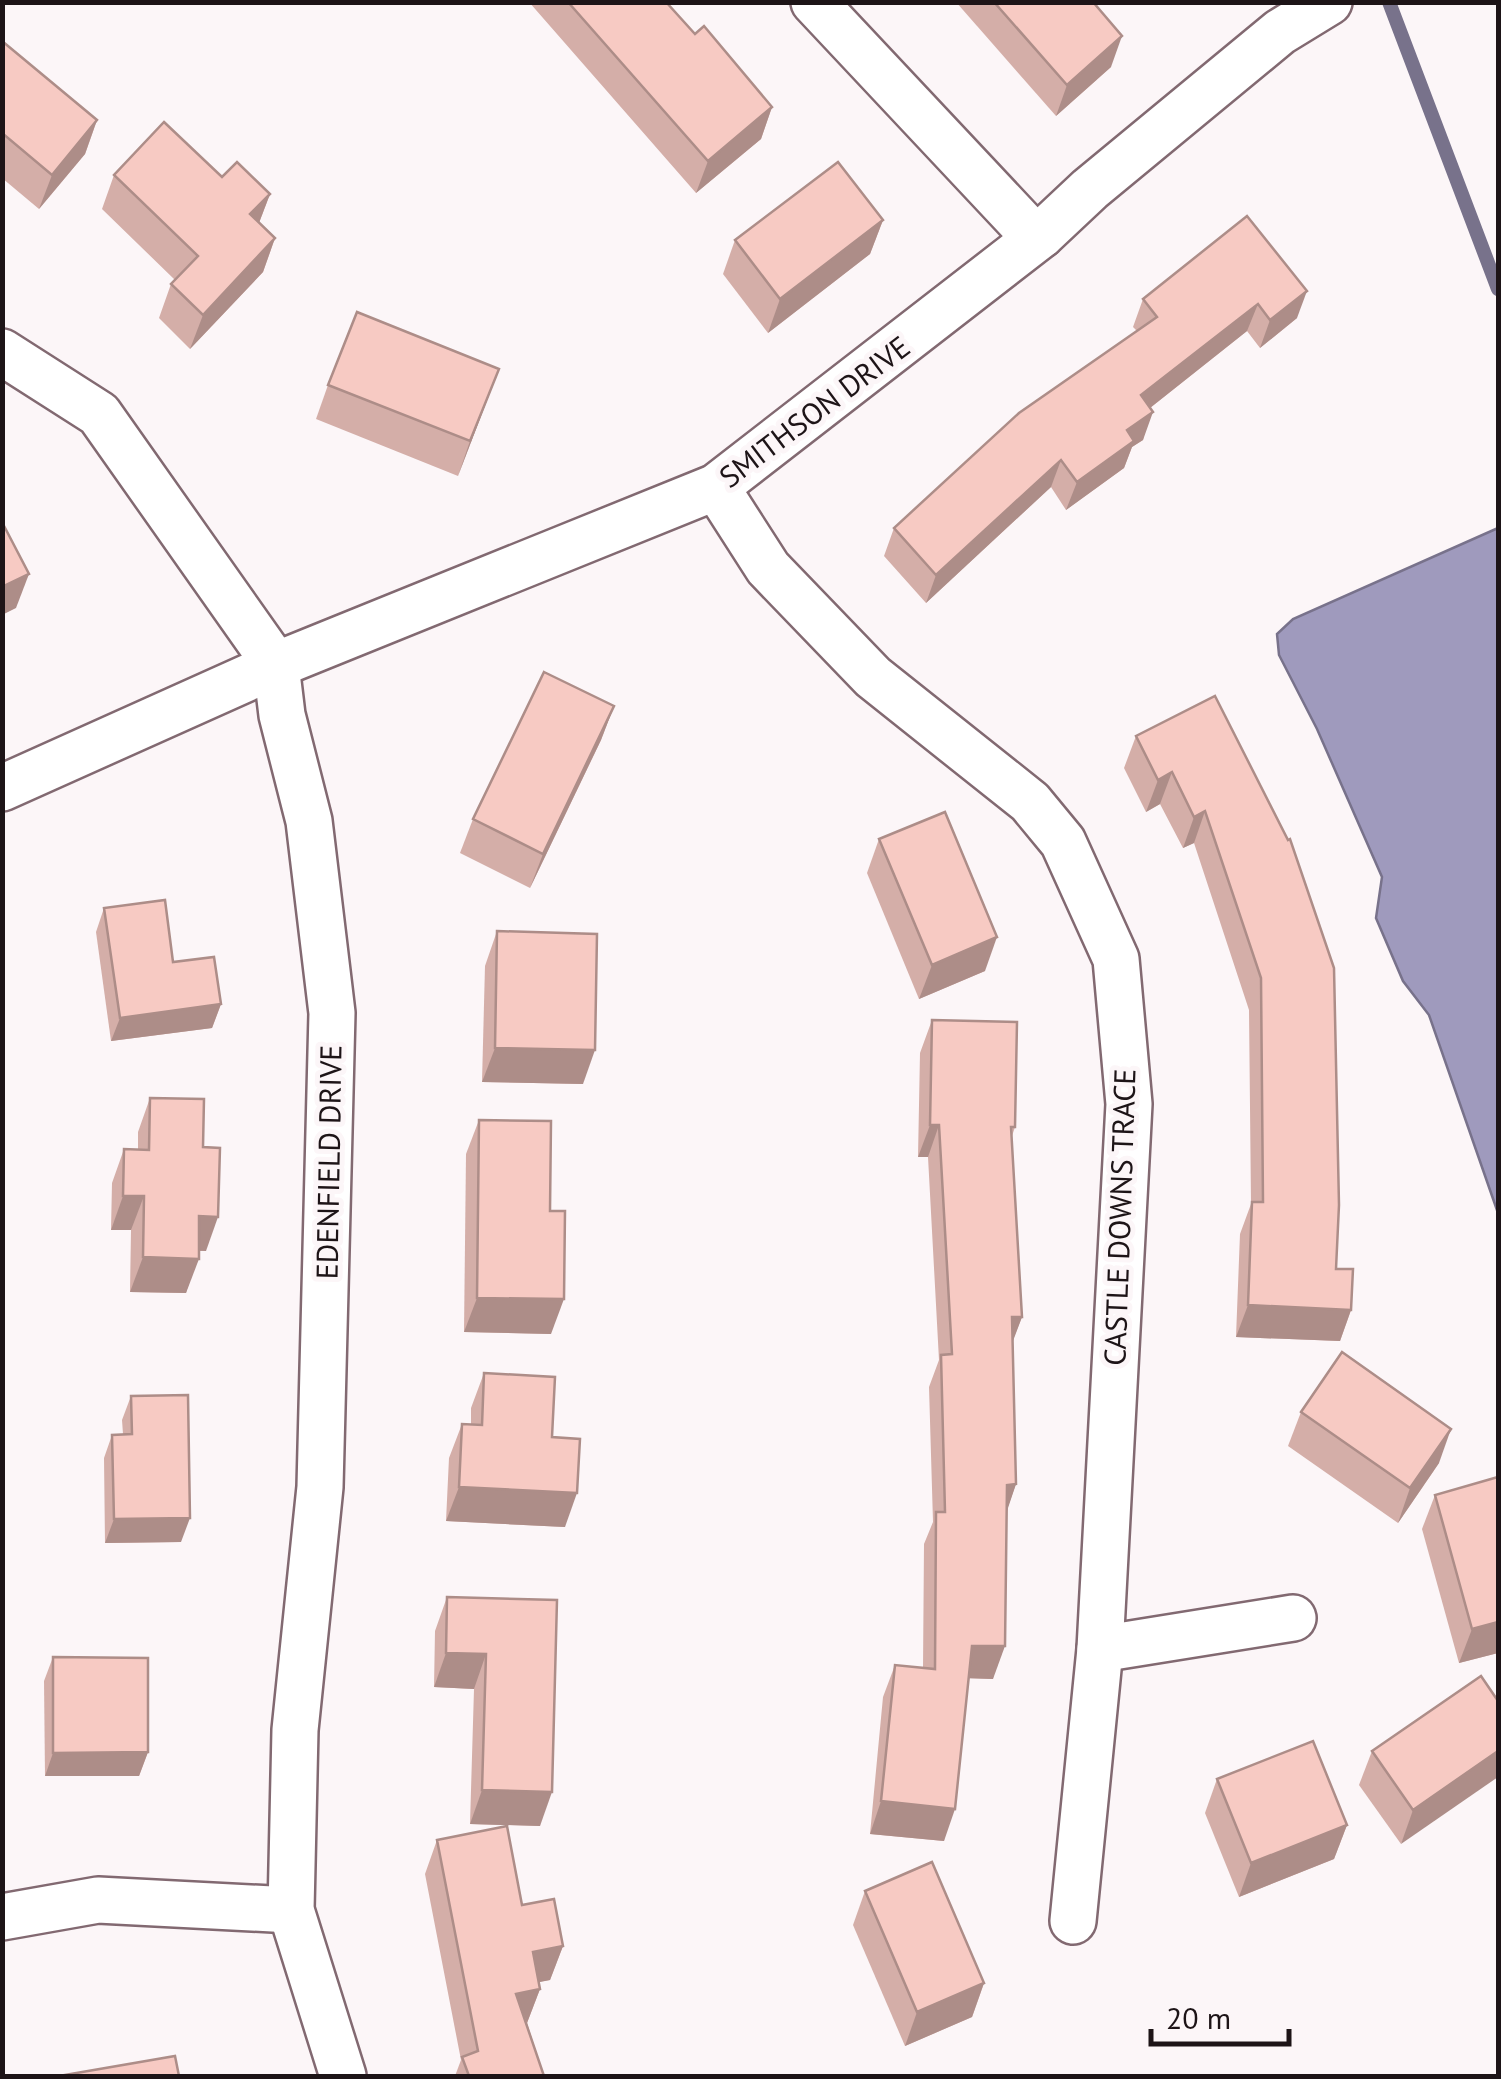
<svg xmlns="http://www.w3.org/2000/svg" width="1501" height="2079" viewBox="0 0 1501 2079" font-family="'PT Sans',sans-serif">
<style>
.water{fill:#9f9abd;stroke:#78728b;stroke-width:2.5}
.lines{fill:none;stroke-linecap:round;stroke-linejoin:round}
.stream{stroke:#78728b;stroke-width:14}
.street-casing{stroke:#826971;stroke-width:50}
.street{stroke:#fff;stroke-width:45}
.wall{fill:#d4aea8}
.shaded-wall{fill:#ad8d88}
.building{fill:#f7cac3;stroke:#ad8d88;stroke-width:2.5}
.labels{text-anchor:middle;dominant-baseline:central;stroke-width:10;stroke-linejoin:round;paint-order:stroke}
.street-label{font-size:30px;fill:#1d1417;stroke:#fcf6f8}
</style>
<rect width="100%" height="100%" fill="#fcf6f8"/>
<polygon class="water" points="1498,528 1498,1213 1429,1015 1403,981 1376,918 1382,877 1317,729 1279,655 1277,634 1293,619"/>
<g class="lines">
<polyline class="stream" points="1389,2 1498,289"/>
<g class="street-casing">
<g id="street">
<polyline points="814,2 1028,230 1041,235"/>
<polyline points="2,352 99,414 276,665 282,715 309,821 332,1013 320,1487 295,1730 291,1910 343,2076"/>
<polyline points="716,487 768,568 873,677 1030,802 1063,842 1116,959 1129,1104 1100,1649 1073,1921"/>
<polyline points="2,788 276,665 716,487 1041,235 1090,189 1280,32 1329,2"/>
<polyline points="1100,1649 1293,1618"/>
<polyline points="2,1917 98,1900 291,1910"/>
</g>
</g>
<use href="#street" class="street"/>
</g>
<g class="wall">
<polygon points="529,2 666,2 695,34 772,107 761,139 696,193"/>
<polygon points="956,2 1093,2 1111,67 1056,116"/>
<polygon points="2,41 97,120 85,154 39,209 2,178"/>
<polygon points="114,175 222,177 270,194 259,223 275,238 263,272 190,349 159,318 171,284 175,280 102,209"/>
<polygon points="1247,216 1297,318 1260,348 1247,331 1150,408 1143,440 1132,447 1124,468 1066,510 1051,487 926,603 884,556 894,528 1137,331 1133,327 1143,299"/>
<polygon points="883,220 870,254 768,333 723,274 735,240"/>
<polygon points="499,369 458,476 316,419 328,385"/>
<polygon points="1215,696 1336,1269 1351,1310 1340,1341 1236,1337 1240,1234 1251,1204 1249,1010 1194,843 1183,848 1160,804 1146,812 1124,768 1136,736"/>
<polygon points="614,706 601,740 530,888 460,853 473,819"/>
<polygon points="879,839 985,971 919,999 867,873"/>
<polygon points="104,908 221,1004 212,1028 111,1041 96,932"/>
<polygon points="497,931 583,1084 482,1082 485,966"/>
<polygon points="932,1020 1015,1127 1012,1136 1022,1317 1012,1342 1016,1484 1006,1512 993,1679 968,1678 944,1841 870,1834 883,1697 895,1665 923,1668 924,1544 933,1522 929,1387 939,1360 928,1157 918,1157 920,1053"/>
<polygon points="150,1098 203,1147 206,1251 199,1251 186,1293 130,1292 131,1230 111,1230 112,1183 124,1149 138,1149 138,1132"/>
<polygon points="479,1120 550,1211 551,1334 464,1332 466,1154"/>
<polygon points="484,1373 552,1437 565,1527 446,1521 449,1458 462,1424 471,1424 471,1408"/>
<polygon points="131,1396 181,1542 105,1543 104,1458 112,1435 123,1434 122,1420"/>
<polygon points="1301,1412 1439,1463 1398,1523 1288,1446"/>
<polygon points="1435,1495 1498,1653 1459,1663 1422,1529"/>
<polygon points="447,1597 557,1600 540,1826 470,1824 474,1689 434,1687 435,1631"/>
<polygon points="53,1657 148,1752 139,1776 45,1776 44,1681"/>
<polygon points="1481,1676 1401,1844 1359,1785 1372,1751"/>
<polygon points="1217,1779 1347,1825 1334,1859 1239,1897 1205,1813"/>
<polygon points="437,1840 522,1905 563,1946 550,1980 538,1982 540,1989 527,2023 544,2076 455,2076 461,2060 425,1874"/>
<polygon points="865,1891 984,1983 972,2017 905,2046 853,1925"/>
</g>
<g class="shaded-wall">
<polygon points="1122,36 1111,67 1056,116 1067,85"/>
<polygon points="772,107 761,139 696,193 708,161"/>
<polygon points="97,120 85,154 39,209 52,175"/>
<polygon points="270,194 257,228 250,214"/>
<polygon points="883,220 870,254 768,333 780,299"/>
<polygon points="275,238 263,272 190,349 203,315"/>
<polygon points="1307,291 1297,318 1260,348 1270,320"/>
<polygon points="1258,304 1247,331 1131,423 1141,395"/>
<polygon points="499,369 486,403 458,476 470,441"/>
<polygon points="1153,412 1143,440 1132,447 1124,468 1066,510 1077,482 1127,430"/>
<polygon points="1061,460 1051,487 926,603 936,575"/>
<polygon points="29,574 16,608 2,615 2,587"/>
<polygon points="614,706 601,740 530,888 543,854"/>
<polygon points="1172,772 1160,804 1146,812 1158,780"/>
<polygon points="1205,811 1194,843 1183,848 1194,817"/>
<polygon points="997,937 985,971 919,999 932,965"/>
<polygon points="221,1004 212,1028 111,1041 120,1018"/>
<polygon points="495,1048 595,1050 583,1084 482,1082"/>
<polygon points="930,1125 939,1125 928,1157 918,1157"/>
<polygon points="123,1196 144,1196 131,1230 111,1230"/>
<polygon points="199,1216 218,1217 206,1251 187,1250"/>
<polygon points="143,1257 199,1259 186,1293 130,1292"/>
<polygon points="477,1298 564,1299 551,1334 464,1332"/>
<polygon points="1248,1305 1351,1310 1340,1341 1236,1337"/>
<polygon points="1012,1317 1022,1317 1010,1349"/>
<polygon points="1451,1429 1439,1463 1398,1523 1410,1488"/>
<polygon points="1016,1484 1005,1517 1007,1485"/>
<polygon points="459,1487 577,1493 565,1527 446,1521"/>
<polygon points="190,1518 181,1542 105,1543 114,1519"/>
<polygon points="1498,1622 1498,1653 1459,1663 1472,1629"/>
<polygon points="972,1646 1005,1646 993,1679 960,1678"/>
<polygon points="446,1653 486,1654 474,1689 434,1687"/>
<polygon points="1498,1751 1498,1777 1401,1844 1413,1810"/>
<polygon points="148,1752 139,1776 45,1776 53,1753"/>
<polygon points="482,1790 552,1792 540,1826 470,1824"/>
<polygon points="881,1801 955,1809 944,1841 870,1834"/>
<polygon points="1347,1825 1334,1859 1239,1897 1251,1863"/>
<polygon points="563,1946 550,1980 520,1986 533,1952"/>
<polygon points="984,1983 972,2017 905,2046 917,2012"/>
<polygon points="540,1989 527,2023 516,1994"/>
</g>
<g class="building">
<polygon points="568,2 666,2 695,34 704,26 772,107 708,161"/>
<polygon points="994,2 1093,2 1122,36 1067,85"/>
<polygon points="2,41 97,120 52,175 2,133"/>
<polygon points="164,122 222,177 237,162 270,194 250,214 275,238 203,315 171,284 198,256 114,175"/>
<polygon points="838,162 883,220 780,299 735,240"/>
<polygon points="1247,216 1307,291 1270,320 1258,304 1141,395 1153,412 1127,430 1134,441 1077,482 1061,460 936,575 894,528 1019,413 1157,317 1143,299"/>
<polygon points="357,312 499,369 470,441 328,385"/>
<polygon points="2,522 29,574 2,587"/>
<polygon points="544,672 614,706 543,854 473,819"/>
<polygon points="1215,696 1288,840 1290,839 1334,968 1339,1205 1336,1269 1353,1269 1351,1310 1248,1305 1252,1202 1263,1202 1261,978 1205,811 1194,817 1172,772 1158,780 1136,736"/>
<polygon points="945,812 997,937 932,965 879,839"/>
<polygon points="165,900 173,962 214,957 221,1004 120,1018 104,908"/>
<polygon points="497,931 597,934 595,1050 495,1048"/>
<polygon points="932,1020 1017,1022 1015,1127 1011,1127 1022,1317 1012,1317 1016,1484 1007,1485 1005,1646 972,1646 955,1809 881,1801 895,1665 935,1669 936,1512 945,1512 941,1355 952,1354 939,1125 930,1125"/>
<polygon points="150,1098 204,1099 203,1147 220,1148 218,1217 199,1216 199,1259 143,1257 144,1196 123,1196 124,1149 149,1150"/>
<polygon points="479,1120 551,1121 550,1211 565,1211 564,1299 477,1298"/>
<polygon points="1342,1352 1451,1429 1410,1488 1301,1412"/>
<polygon points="484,1373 555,1377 552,1437 580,1439 577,1493 459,1487 462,1424 482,1425"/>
<polygon points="188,1395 190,1518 114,1519 112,1435 132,1434 131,1396"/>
<polygon points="1498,1477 1498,1622 1472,1629 1435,1495"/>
<polygon points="447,1597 557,1600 552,1792 482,1790 486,1654 446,1653"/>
<polygon points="53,1657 148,1658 148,1752 53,1753"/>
<polygon points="1481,1676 1498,1701 1498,1751 1413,1810 1372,1751"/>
<polygon points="1313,1741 1347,1825 1251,1863 1217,1779"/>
<polygon points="507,1826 522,1905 554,1899 563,1946 533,1952 540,1989 516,1994 544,2076 469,2076 462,2057 478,2051 437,1840"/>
<polygon points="932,1862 984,1983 917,2012 865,1891"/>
<polygon points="175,2056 179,2076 59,2076"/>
</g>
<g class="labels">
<g class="street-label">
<text transform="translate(814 411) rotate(-37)">SMITHSON DRIVE</text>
<text transform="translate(328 1162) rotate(-89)">EDENFIELD DRIVE</text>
<text transform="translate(1119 1217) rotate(-88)">CASTLE DOWNS TRACE</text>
</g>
</g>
<rect width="1501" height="2079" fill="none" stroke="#1d1417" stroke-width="10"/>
<path d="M1151 2029v15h138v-15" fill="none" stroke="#1d1417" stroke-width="5"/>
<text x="1166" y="2029" font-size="30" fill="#1d1417" stroke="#fcf6f8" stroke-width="8" paint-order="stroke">20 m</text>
</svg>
